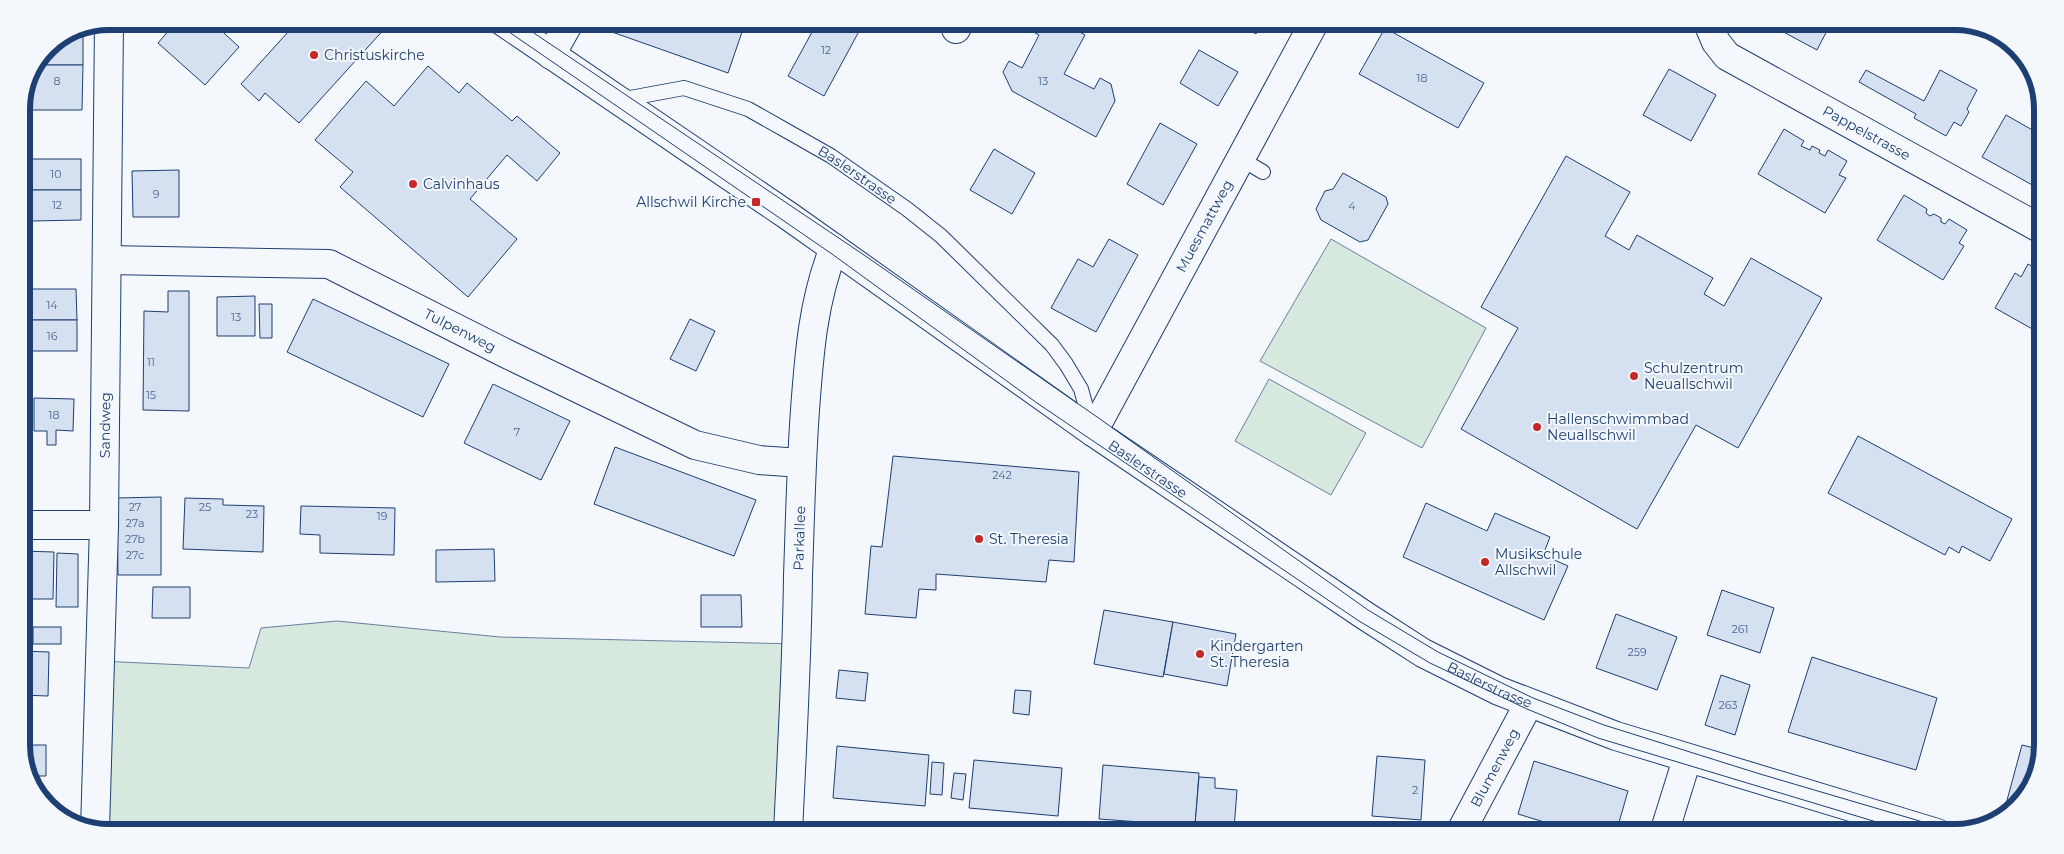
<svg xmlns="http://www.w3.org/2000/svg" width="2064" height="854" viewBox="0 0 2064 854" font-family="Montserrat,sans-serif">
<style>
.green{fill:#d7e8df;stroke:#687fa3}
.building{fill:#d5e0f0;stroke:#1d3f73}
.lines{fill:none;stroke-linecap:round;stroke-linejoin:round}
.lane-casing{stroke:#1d3f73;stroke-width:16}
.street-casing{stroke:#1d3f73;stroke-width:30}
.secondary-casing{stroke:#1d3f73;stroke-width:30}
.lane{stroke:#f4f7fb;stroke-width:14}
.street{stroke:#f4f7fb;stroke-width:28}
.secondary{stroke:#f4f7fb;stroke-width:28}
.tram{stroke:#1d3f73;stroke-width:1}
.wall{stroke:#1d3f73;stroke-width:2.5}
.poi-dot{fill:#c62828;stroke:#f4f7fb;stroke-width:2}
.labels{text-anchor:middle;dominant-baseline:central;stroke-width:4;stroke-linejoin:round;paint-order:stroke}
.number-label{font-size:11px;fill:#4b6792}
.poi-label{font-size:14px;fill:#1d3f73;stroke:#f4f7fb;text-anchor:start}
.street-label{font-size:14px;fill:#1d3f73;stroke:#f4f7fb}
.rim{fill:none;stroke:#1d3f73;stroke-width:6}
</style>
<rect width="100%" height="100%" fill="#f4f7fb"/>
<g class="green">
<polygon points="1331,239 1486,328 1422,448 1260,361"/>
<polygon points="1269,379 1366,433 1331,495 1235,441"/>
<polygon points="337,621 500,637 797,644 788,833 109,833 95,830 100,661 249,668 261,628"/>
</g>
<g class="building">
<polygon points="177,21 211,21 239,47 205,85 158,43"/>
<polygon points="298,21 382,21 387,26 299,123 265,93 259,101 241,84"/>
<polygon points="616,21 722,21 743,29 728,73 612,32"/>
<polygon points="818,21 859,21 863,24 824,96 788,76"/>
<polygon points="1013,21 1060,21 1085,35 1064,74 1094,89 1100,78 1111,84 1115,101 1096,137 1012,91 1003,72 1009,61 1022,68 1039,35"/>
<polygon points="1234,21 1263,21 1256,34"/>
<polygon points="1618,21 1629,21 1626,26"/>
<polygon points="1763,21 1832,21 1817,50"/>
<polygon points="1920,21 1938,21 1933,29"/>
<polygon points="83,26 83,65 39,65 47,47 76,28"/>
<polygon points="1385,28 1484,83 1458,128 1359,74"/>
<polygon points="1199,50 1238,72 1218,106 1180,83"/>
<polygon points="39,65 83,65 82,110 25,110 25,96"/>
<polygon points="428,66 459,93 467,83 512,121 517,116 560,153 537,181 507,155 470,199 517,239 468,297 340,187 353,172 315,140 366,81 394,106"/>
<polygon points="1669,69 1716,95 1691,141 1643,115"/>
<polygon points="1866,70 1924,101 1940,70 1977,90 1967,109 1969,112 1961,126 1954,122 1946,136 1914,118 1916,114 1859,82"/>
<polygon points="2006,115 2043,136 2043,191 1982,157"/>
<polygon points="1160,123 1197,144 1163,205 1127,184"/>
<polygon points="1784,129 1804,141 1801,146 1810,150 1812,146 1820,150 1819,153 1825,156 1828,150 1847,161 1839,175 1846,178 1825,213 1758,174"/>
<polygon points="994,149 1035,173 1012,214 970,190"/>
<polygon points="1566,156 1630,192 1605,236 1629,250 1637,235 1713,278 1704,294 1724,306 1751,258 1822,298 1738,448 1696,425 1637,529 1461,429 1518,328 1481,307"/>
<rect x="32" y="159" width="49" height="31"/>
<polygon points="179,170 179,217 133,217 132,171"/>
<polygon points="1343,173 1386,197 1388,204 1368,240 1360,242 1321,220 1316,209 1325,191 1333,189"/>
<polygon points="32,190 81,190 81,220 32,221"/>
<polygon points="1904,195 1927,209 1926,213 1930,216 1934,214 1941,218 1941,222 1945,224 1949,219 1967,230 1959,243 1964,246 1943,280 1877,240"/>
<polygon points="1109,239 1138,255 1096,332 1051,308 1078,259 1093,267"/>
<polygon points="2028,264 2043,272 2043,335 1995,308 2015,273 2021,277"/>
<polygon points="28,289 76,289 77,320 28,320"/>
<polygon points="168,291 189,291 189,411 143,410 144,311 168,312"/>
<polygon points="255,296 255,336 217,336 217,297"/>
<polygon points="313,299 449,364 423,417 287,352"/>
<polygon points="259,304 272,304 272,338 260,338"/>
<polygon points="690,319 715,331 696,371 670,359"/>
<rect x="28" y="320" width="49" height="31"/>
<polygon points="493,384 570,421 541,480 464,443"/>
<polygon points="21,385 25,386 25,399 21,399"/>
<polygon points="34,398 74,399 73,431 56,430 56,445 47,445 47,431 34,431"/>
<polygon points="1858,436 2012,519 1990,561 1962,546 1959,553 1949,547 1945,555 1828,493"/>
<polygon points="615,447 756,500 734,556 594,504"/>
<polygon points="893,456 1079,472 1074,562 1049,560 1046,582 936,574 936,590 919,589 916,618 865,614 871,546 882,547"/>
<polygon points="161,497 161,575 118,575 117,498"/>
<polygon points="185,498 223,499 223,505 264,506 263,552 183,549"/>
<polygon points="1426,503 1487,531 1495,513 1550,537 1543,555 1568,566 1544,620 1403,557"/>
<polygon points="301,506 395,508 394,555 320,553 320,535 300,534"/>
<polygon points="494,549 495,581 436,582 436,550"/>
<polygon points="21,551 54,552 53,599 21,599"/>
<polygon points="57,553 78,554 78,607 56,607"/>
<polygon points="153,587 190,587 190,618 152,618"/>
<polygon points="1722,590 1774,608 1760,653 1707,635"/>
<polygon points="701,595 741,595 742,627 701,627"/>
<polygon points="1104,610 1173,622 1163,677 1094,664"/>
<polygon points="1616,614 1677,637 1657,690 1596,668"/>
<polygon points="1173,622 1236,634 1227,686 1164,674"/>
<rect x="33" y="627" width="28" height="17"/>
<polygon points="21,651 49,652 48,696 21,695"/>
<polygon points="1812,657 1937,698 1916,770 1788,732"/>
<polygon points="839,670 868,673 865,701 836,698"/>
<polygon points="1721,675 1750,685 1735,735 1705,725"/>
<polygon points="1015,690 1031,691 1029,715 1013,713"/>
<polygon points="21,745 46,745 46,776 31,776 21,751"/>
<polygon points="2022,745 2042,750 2036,778 2013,807 2006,804"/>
<polygon points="837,746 929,755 925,806 833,798"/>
<polygon points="1377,756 1425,760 1421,820 1372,816"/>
<polygon points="974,760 1062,768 1058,816 969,808"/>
<polygon points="1534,761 1628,791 1616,833 1580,833 1518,814"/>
<polygon points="932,762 944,763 942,795 930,794"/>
<polygon points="1103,765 1199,773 1195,826 1099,819"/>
<polygon points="954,773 966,774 963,800 951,798"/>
<polygon points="1199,777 1215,778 1215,788 1237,790 1234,829 1195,825"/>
<polygon points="41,800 51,800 51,807"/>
</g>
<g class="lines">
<g class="lane-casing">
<g id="lane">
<path id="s1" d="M620,97L630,98L684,88L748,109L787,131L831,156L907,209L941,236L1052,345L1066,364L1081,389L1092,429"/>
<polyline points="1241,159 1263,172"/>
</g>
</g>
<g class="street-casing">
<g id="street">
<path id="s2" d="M1707,21L1716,42L1727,56L2043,230"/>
<polyline points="956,29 960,21"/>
<polyline points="551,55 570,21"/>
<path id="s3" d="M107,260L329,264L507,354L695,445L759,460L801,463"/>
<path id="s4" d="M1093,432L1315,21"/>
<polyline points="21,525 104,525"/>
<path id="s5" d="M95,830L104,525L109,21"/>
<path id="s6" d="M1460,833L1529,703"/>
<polyline points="1664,833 1687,759"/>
</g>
</g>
<g class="secondary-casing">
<g id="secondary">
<path id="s7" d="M502,21L790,217L1093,432L1364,615L1423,653L1499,691L1616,736L1937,833"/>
<path id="s8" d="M788,833C792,747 797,662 798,576C800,521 801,466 805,410C809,355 813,300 834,248"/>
</g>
</g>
<use href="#lane" class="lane"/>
<use href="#street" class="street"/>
<use href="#secondary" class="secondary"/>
<g class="tram">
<polyline points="493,21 832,254 1037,403 1359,621 1430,663 1527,709 1598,738 1913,833"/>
<polyline points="516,21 864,255 1100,419 1368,610 1438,652 1533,698 1604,725 1760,774 1957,832"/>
</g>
<polyline class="wall" points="1836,825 1859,833"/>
</g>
<g class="poi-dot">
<circle cx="314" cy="55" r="5"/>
<circle cx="413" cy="184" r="5"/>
<rect x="751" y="197" width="10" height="10" rx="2.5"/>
<circle cx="1634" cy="376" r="5"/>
<circle cx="1537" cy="427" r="5"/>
<circle cx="979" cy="539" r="5"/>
<circle cx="1485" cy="562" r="5"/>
<circle cx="1200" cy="654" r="5"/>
</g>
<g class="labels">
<g class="number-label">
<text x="826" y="50">12</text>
<text x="1422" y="78">18</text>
<text x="57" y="81">8</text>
<text x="1043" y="81">13</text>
<text x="56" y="174">10</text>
<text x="156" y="194">9</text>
<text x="57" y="205">12</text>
<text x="1352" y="206">4</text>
<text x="52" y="305">14</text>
<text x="236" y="317">13</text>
<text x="52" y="336">16</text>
<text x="151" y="362">11</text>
<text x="151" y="395">15</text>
<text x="54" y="415">18</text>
<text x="517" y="432">7</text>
<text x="1002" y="475">242</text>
<text x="135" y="507">27</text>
<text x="205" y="507">25</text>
<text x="252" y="514">23</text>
<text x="382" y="516">19</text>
<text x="135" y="523">27a</text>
<text x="135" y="539">27b</text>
<text x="135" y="555">27c</text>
<text x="1740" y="629">261</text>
<text x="1637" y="652">259</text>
<text x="1728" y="705">263</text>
<text x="1415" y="790">2</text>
</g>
<g class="poi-label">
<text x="324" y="55">Christuskirche</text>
<text x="423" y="184">Calvinhaus</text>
<text x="746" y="202" text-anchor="end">Allschwil Kirche</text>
<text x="1644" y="368">Schulzentrum<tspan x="1644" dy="16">Neuallschwil</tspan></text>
<text x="1547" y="419">Hallenschwimmbad<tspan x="1547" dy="16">Neuallschwil</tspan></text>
<text x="989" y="539">St. Theresia</text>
<text x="1495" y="554">Musikschule<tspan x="1495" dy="16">Allschwil</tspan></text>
<text x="1210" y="646">Kindergarten<tspan x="1210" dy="16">St. Theresia</tspan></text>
</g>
<g class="street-label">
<text stroke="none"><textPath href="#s2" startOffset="200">Pappelstrasse</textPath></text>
<text stroke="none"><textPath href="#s1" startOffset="260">Baslerstrasse</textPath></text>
<text stroke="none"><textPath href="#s4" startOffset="234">Muesmattweg</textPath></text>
<text stroke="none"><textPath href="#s3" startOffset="369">Tulpenweg</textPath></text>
<text stroke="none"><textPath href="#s5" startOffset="405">Sandweg</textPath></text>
<text stroke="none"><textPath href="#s7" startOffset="786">Baslerstrasse</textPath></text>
<text stroke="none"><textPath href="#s8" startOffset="295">Parkallee</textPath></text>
<text stroke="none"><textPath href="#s7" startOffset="1191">Baslerstrasse</textPath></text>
<text stroke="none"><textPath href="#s6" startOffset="74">Blumenweg</textPath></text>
</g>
</g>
<path d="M0 0H2064V854H0ZM109 30H1955A79 79 0 0 1 2034 109V745A79 79 0 0 1 1955 824H109A79 79 0 0 1 30 745V109A79 79 0 0 1 109 30Z" fill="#f4f7fb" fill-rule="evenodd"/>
<path class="rim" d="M109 30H1955A79 79 0 0 1 2034 109V745A79 79 0 0 1 1955 824H109A79 79 0 0 1 30 745V109A79 79 0 0 1 109 30Z"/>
</svg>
